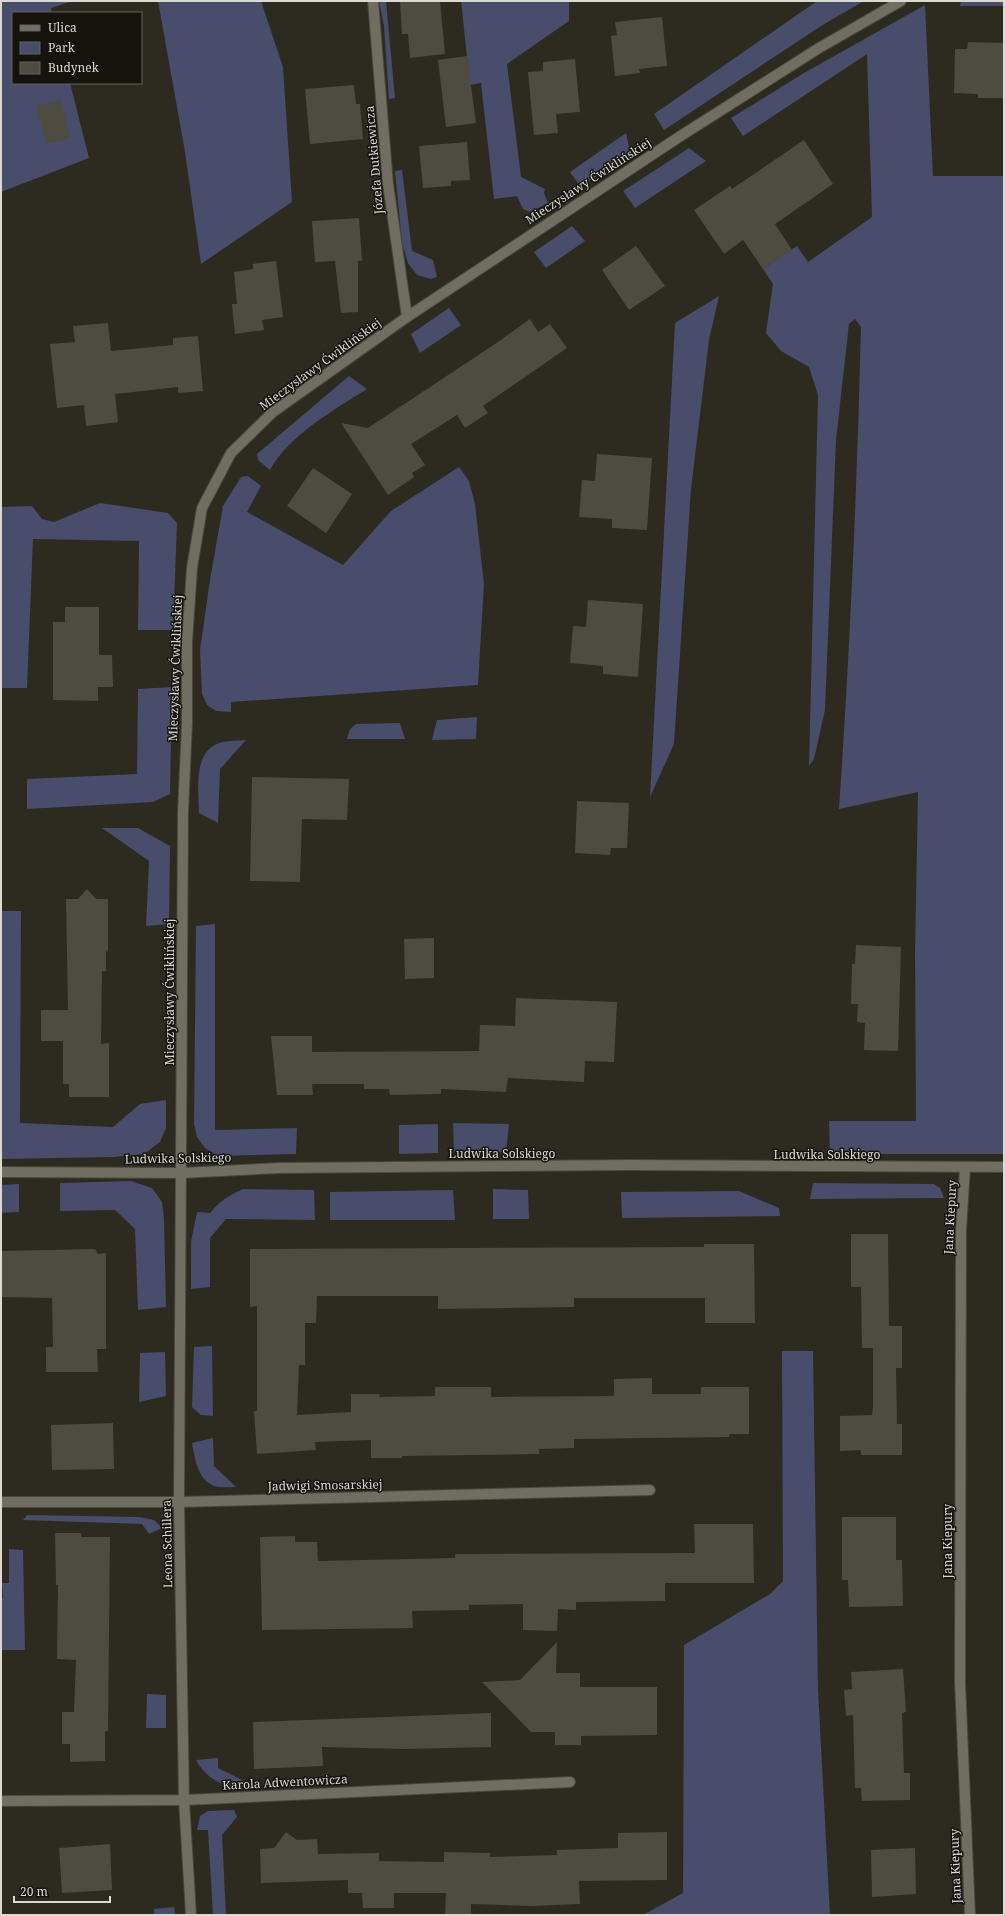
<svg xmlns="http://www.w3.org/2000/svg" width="1005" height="1916" viewBox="0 0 1005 1916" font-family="'Noto Serif',serif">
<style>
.green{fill:#474d6b}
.building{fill:#4e4b40}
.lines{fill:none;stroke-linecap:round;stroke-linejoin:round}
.street-casing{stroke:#48463d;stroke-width:12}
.street{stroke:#706d61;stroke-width:10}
.labels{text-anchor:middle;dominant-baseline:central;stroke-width:3;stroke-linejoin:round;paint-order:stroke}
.street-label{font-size:12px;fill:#dbd9d2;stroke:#14130e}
</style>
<rect width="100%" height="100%" fill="#2d2a20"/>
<g class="green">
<polygon points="1,1 73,1 51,8 52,13 13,13 13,83 70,83 89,158 1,192"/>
<polygon points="158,1 261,1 283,67 292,202 201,264 185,152"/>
<polygon points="379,1 386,1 395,98 389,99 384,26"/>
<polygon points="461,1 569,1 569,21 507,64 521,177 545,189 544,193 548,203 530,212 523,209 517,196 494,199 481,83 470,85"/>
<polygon points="817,1 864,1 821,26 664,130 654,114"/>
<polygon points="961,1 1004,1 1004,6 960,6"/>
<path d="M925,5L933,176H1004V1154H830L829,1121H916L915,952L918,792L839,809C850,649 857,488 861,327L855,319L849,324L836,440L825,710L814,759L809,766L818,395L809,367L781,351L766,333L773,284L763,269L797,246L808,262L872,217L867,54L743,136L731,118L804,73Z"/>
<polygon points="626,133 630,152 581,187 570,172"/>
<polygon points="689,148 706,161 635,208 623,191"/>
<polygon points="402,170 412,251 433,260 437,277 431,279 417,275 408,263 402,243 395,171"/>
<polygon points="572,226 585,241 546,268 534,252"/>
<polygon points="719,296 709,340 691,489 674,744 650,797 675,323"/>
<polygon points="449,308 461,325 420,353 411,334"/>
<path d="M349,376L367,389C334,410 289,435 270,470L258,460L257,454Z"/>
<polygon points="459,467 469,481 475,504 484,584 478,685 231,702 231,712 216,711 207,705 202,694 200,650 210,580 223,506 241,477 248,476 261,486 247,512 343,565 391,511"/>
<polygon points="100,503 168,513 177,523 173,630 138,630 139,541 33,539 27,688 1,688 1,507 32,506 42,519 54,522"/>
<polygon points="172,687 170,794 153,802 27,809 27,779 137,774 138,689"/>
<polygon points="477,717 476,739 432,740 437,720"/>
<polygon points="400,723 405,739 347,739 350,729 356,724"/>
<path d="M246,740L220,769L218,823L199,813C199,794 193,759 213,746C222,740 235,741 246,740Z"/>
<polygon points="102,828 138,828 170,846 169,924 146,926 149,861"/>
<polygon points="1,911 21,911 20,1123 113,1127 140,1104 166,1100 166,1128 160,1142 144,1154 113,1157 1,1159"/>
<polygon points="215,924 215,1130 297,1128 296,1154 218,1156 205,1148 197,1137 194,1124 196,926"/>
<polygon points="453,1123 509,1124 506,1152 454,1152"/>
<polygon points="438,1124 438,1153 399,1154 399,1125"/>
<polygon points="131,1181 152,1188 162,1202 164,1219 166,1307 138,1310 135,1229 115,1210 60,1211 60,1183"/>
<polygon points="813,1183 934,1184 940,1188 944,1198 810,1199"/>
<polygon points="19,1184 19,1212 1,1213 1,1185"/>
<path d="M243,1189L314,1190L315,1220L226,1219L210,1238V1287L191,1289V1242L197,1212L210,1213C219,1201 230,1195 243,1189Z"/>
<polygon points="493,1189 528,1190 529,1219 493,1219"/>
<polygon points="453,1190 455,1220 330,1220 330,1192"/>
<polygon points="739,1191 779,1208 780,1216 622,1218 621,1192"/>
<polygon points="212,1346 213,1416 201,1415 192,1407 194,1347"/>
<polygon points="782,1351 813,1351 818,1690 830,1915 643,1915 683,1893 684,1645 770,1594 783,1581"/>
<polygon points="165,1352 166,1396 139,1402 140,1353"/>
<path d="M213,1438L214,1466L236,1487C230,1487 220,1488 214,1486C197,1479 195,1458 192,1443Z"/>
<polygon points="27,1515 139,1517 154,1520 162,1528 149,1534 142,1524 23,1520"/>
<polygon points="9,1549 23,1550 25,1650 1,1650 1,1599 3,1598 2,1583 9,1583"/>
<polygon points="147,1694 166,1695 166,1728 146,1728"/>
<path d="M218,1758V1768L254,1786C229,1790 208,1782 196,1760Z"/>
<polygon points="234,1810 237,1817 222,1835 226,1915 213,1915 208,1830 197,1830 200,1816 208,1811"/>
<polygon points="174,1907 175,1915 154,1915 154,1909"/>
</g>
<g class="building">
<polygon points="400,1 440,1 445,54 410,58 408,34 402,34"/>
<polygon points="662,17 667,66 639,69 640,73 615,76 611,36 617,35 615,22"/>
<polygon points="968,42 1004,43 1004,98 978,98 978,94 954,93 955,49 967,49"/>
<polygon points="467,56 476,123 446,127 438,60"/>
<polygon points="575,59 580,112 556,114 558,133 534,135 528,72 543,71 543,62"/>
<polygon points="354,85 356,104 360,104 363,139 310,144 305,89"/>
<polygon points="61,100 70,138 46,144 36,106"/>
<polygon points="804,140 833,184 775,224 792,250 763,269 743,240 724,254 694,210 730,186 732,189"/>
<polygon points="467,142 470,180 451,181 451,186 423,188 419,146"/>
<polygon points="359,218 362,261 358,261 358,312 341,313 335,261 315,262 312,221"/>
<polygon points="636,246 665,286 629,310 602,270"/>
<polygon points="276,261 283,317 262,320 264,330 235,334 232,304 237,304 234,272 253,269 253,264"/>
<polygon points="530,319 538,332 550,324 567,348 483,406 488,413 465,428 457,415 411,444 425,465 412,473 414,477 388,495 341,423 368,428 495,344"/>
<polygon points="108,323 111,351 173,345 173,338 198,336 203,391 178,393 178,387 115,394 118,422 86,426 84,405 57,408 50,344 75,342 73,326"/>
<polygon points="597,454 652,458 647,530 612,528 612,519 579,517 582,480 595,481"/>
<polygon points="313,468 352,494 326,533 287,506"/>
<polygon points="588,600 643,604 638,677 603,674 603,666 570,663 573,626 586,627"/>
<polygon points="65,607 99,607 99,655 112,655 113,687 98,687 98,701 53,700 53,622 65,622"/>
<polygon points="252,777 349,779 347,820 302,819 300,882 250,881"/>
<polygon points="577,801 629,803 627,848 611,848 610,855 575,853"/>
<polygon points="87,889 96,899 108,899 108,952 106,951 106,971 102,971 101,1044 109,1043 109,1097 69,1097 69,1084 63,1084 63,1041 41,1041 41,1010 68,1010 66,899 78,899"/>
<polygon points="434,938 434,978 405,979 404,939"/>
<polygon points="856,945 901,947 898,1051 864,1050 865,1023 857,1022 858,1004 851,1004 852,964 855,964"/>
<polygon points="516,998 617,1002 614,1062 585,1061 584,1082 508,1078 506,1092 441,1089 441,1094 390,1095 389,1089 364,1089 364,1084 312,1084 313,1095 277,1095 271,1036 312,1036 312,1052 479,1051 480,1025 515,1026"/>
<polygon points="851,1234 888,1234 889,1326 902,1326 902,1368 896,1368 897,1424 902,1424 902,1455 861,1455 861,1450 840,1451 840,1416 872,1415 873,1408 873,1348 862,1348 861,1287 851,1287"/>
<polygon points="704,1244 754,1244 755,1323 705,1323 705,1298 574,1298 574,1307 438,1309 438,1296 317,1296 316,1323 305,1323 305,1365 299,1365 297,1415 351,1412 351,1394 380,1394 379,1397 435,1396 435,1387 491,1387 491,1397 614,1396 614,1379 652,1378 652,1394 701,1394 701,1387 749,1387 749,1434 729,1434 729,1437 574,1439 574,1448 539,1449 539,1454 402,1456 402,1458 371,1458 371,1440 315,1442 316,1450 257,1454 254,1411 257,1411 257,1306 250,1307 250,1249 704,1247"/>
<polygon points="95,1249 98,1254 106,1253 106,1349 97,1349 98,1372 46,1372 46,1347 53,1347 52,1298 1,1297 1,1251"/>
<polygon points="113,1423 114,1469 52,1470 51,1425"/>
<polygon points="842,1517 896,1517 896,1560 902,1560 903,1606 849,1607 848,1580 842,1580"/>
<polygon points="694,1524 753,1524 754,1583 665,1583 665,1601 576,1602 576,1610 558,1609 557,1631 523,1630 523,1604 469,1605 469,1610 412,1611 413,1628 262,1630 260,1537 295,1536 295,1542 317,1542 318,1561 455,1558 455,1554 695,1553"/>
<polygon points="55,1533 81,1533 81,1537 110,1537 108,1731 105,1731 105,1761 70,1762 70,1744 62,1744 62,1712 74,1712 76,1660 57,1659 58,1585 56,1585"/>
<polygon points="557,1642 556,1673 580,1673 580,1687 657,1687 657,1735 581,1736 581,1745 555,1745 555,1732 531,1732 482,1682 520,1680"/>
<polygon points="903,1669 906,1712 902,1713 904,1773 910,1773 910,1800 862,1801 861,1788 855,1788 853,1715 846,1716 844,1690 852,1689 851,1672"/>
<polygon points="491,1713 491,1747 405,1749 322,1747 323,1766 254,1769 253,1722"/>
<polygon points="286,1832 297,1840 317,1839 318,1854 379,1853 379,1861 444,1862 444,1852 490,1853 490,1857 557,1855 557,1850 618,1848 618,1833 667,1832 667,1880 579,1881 580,1904 532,1906 471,1904 471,1915 445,1914 446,1893 394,1893 394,1908 363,1908 362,1893 348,1893 348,1880 261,1883 260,1849 274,1848"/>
<polygon points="110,1844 112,1890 62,1893 59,1848"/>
<polygon points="915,1848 916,1894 872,1897 871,1850"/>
</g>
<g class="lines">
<g class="street-casing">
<g id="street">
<polyline points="373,1 388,184 407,317"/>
<polyline points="965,1168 961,1230 960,1682 970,1915"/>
<polyline points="1,1172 181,1173 279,1168 629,1165 1004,1167"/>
<polyline points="1,1502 179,1502 650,1490"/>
<polyline points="1,1801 184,1800 570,1782"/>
<polyline points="191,1915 184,1800 179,1502 183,812 187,723 187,642 192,568 202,508 231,453 273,412 407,317 679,137 819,48 901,1"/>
</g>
</g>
<use href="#street" class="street"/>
</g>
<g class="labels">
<g class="street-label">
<text transform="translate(374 160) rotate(-95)">Józefa Dutkiewicza</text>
<text transform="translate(588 181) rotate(-33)">Mieczysławy Ćwiklińskiej</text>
<text transform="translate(320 364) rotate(-36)">Mieczysławy Ćwiklińskiej</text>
<text transform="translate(175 668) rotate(-88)">Mieczysławy Ćwiklińskiej</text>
<text transform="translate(169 992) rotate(-90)">Mieczysławy Ćwiklińskiej</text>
<text x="502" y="1153">Ludwika Solskiego</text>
<text x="827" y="1154">Ludwika Solskiego</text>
<text transform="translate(178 1158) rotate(-1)">Ludwika Solskiego</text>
<text transform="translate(950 1217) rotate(-87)">Jana Kiepury</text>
<text transform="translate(325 1485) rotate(-1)">Jadwigi Smosarskiej</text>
<text transform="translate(947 1541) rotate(-90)">Jana Kiepury</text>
<text transform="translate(167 1544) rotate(-91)">Leona Schillera</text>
<text transform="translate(285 1782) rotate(-3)">Karola Adwentowicza</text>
<text transform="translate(955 1866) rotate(-92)">Jana Kiepury</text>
</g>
</g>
<rect width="1005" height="1916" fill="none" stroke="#dbd9d2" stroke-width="4"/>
<rect x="12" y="12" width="130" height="72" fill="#14130e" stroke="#64625c"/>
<rect x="20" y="25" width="20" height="6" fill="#706d61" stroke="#64625c"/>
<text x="48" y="32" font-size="12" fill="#dbd9d2">Ulica</text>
<rect x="20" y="42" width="20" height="12" fill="#474d6b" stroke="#64625c"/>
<text x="48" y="52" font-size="12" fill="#dbd9d2">Park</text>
<rect x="20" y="62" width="20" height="12" fill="#4e4b40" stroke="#64625c"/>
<text x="48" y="72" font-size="12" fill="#dbd9d2">Budynek</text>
<path d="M14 1896v6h96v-6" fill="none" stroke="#dbd9d2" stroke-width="2"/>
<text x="20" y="1896" font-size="12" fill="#dbd9d2" stroke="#14130e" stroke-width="3" paint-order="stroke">20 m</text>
</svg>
